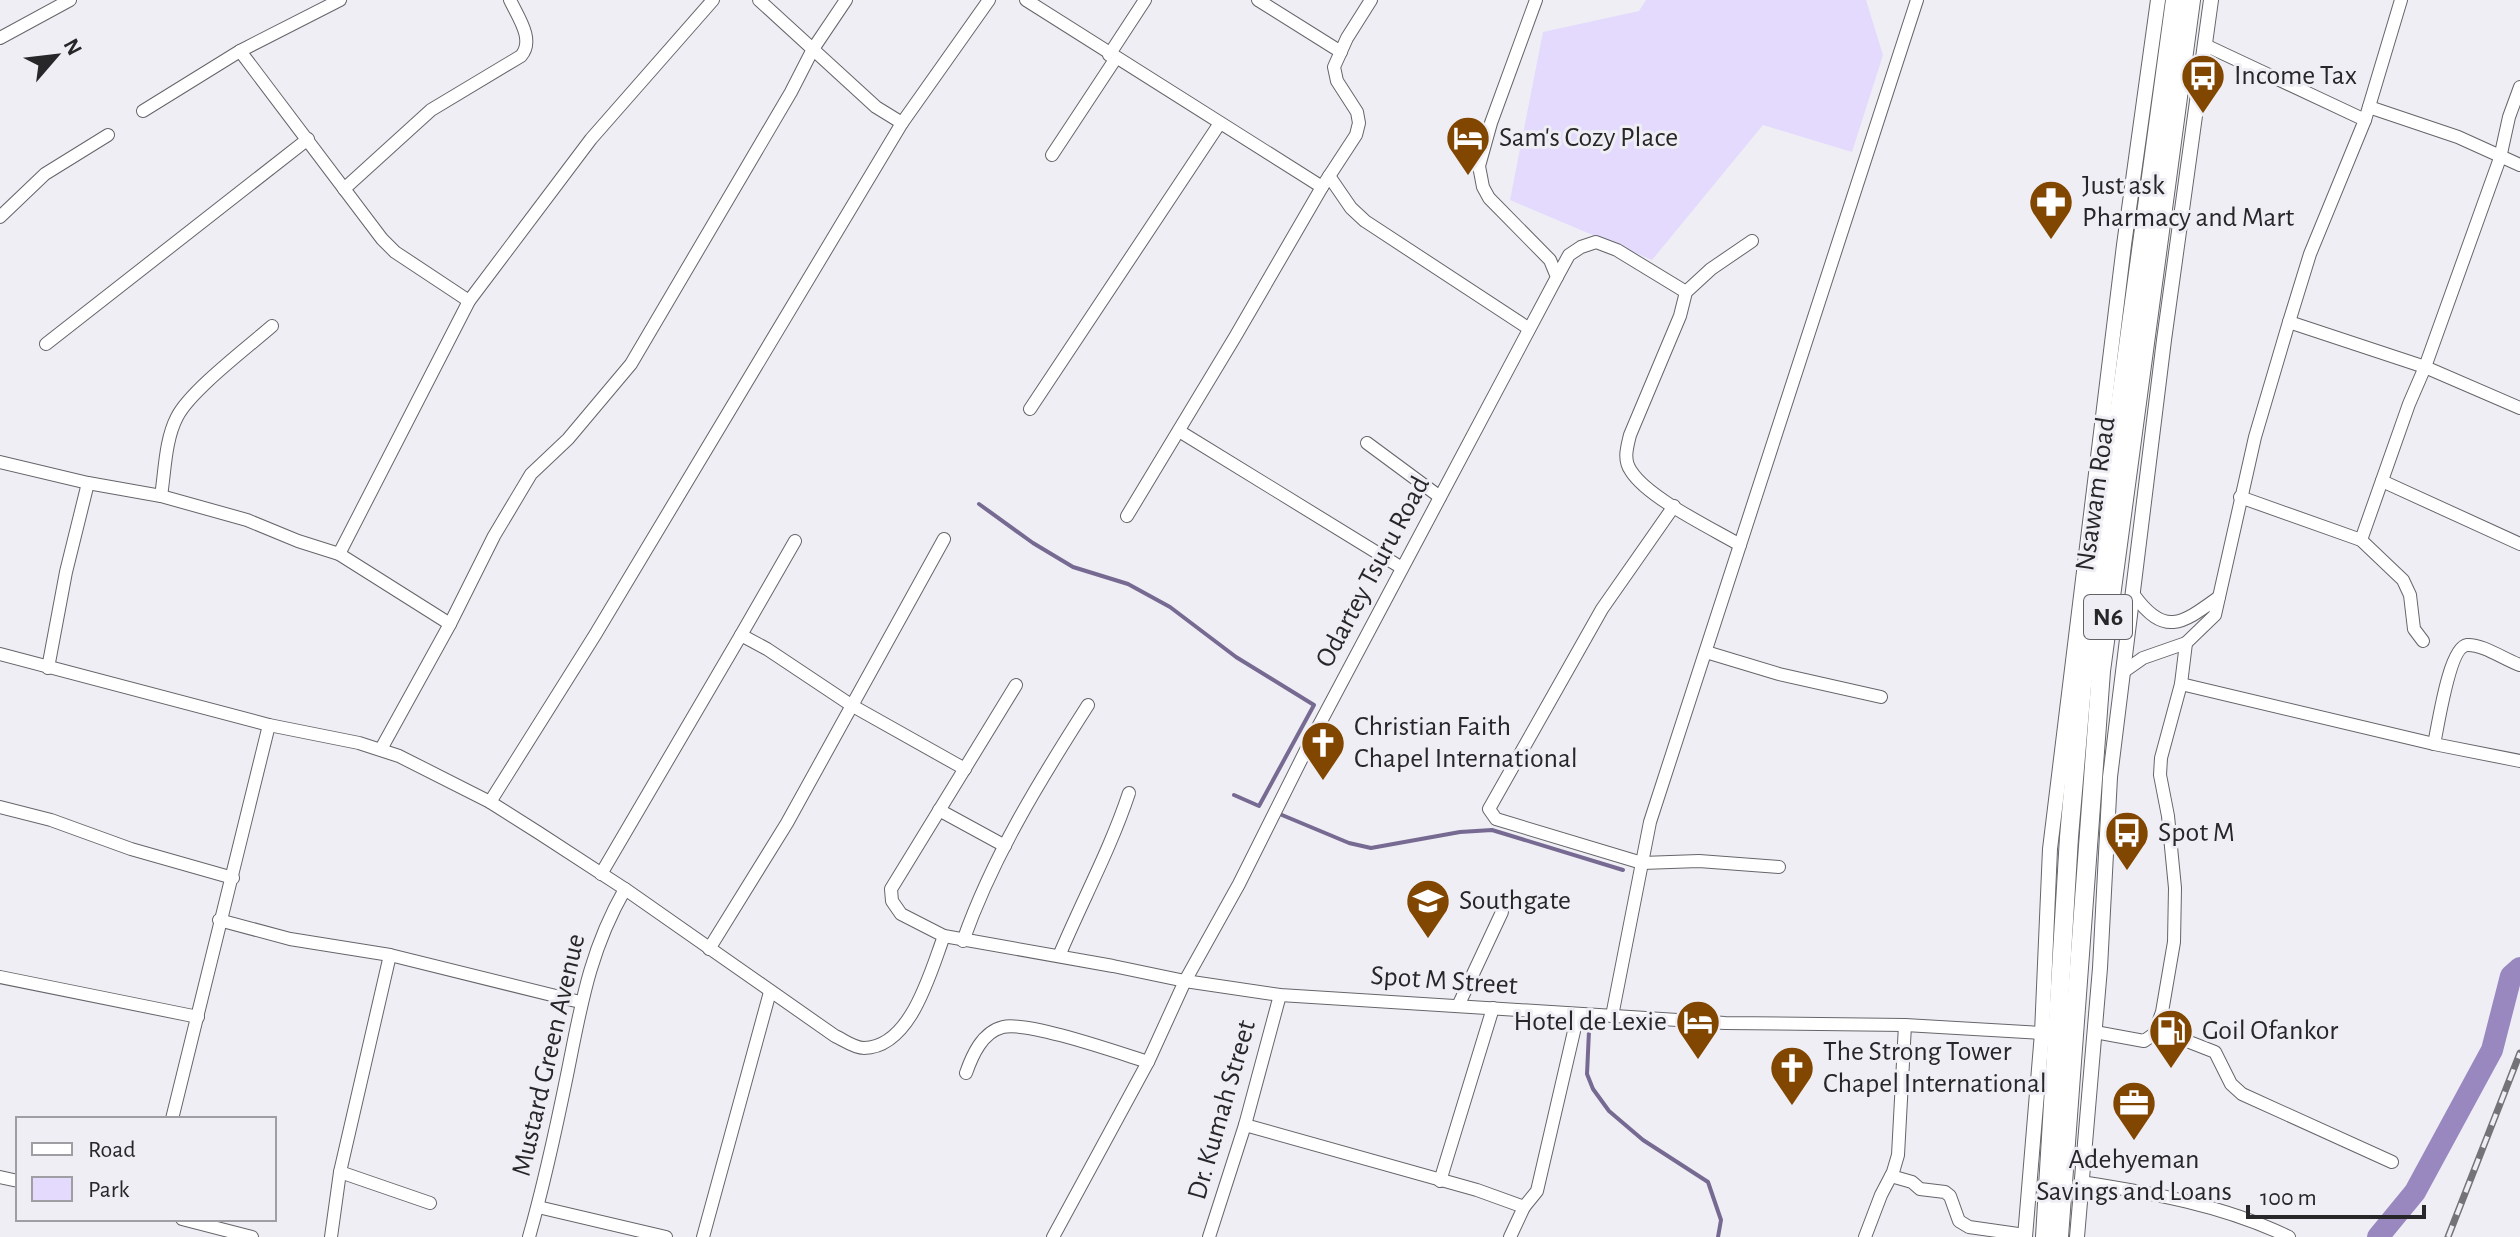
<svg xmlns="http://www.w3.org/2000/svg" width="2520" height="1237" viewBox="0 0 2520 1237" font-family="'Alegreya Sans',sans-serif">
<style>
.green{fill:#e4dafd}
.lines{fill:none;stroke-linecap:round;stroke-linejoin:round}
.stream{stroke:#776a92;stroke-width:4}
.river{stroke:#9987c0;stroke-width:22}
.minor-casing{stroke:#66656a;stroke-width:14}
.major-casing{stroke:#66656a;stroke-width:16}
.highway-casing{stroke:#66656a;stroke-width:20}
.minor{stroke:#fff;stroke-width:12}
.major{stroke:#fff;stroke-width:14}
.highway{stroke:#fff;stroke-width:18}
.rail-casing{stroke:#747377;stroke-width:7}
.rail{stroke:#efeef4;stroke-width:4;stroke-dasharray:12;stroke-linecap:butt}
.labels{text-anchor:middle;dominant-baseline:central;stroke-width:6;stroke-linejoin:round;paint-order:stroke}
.shield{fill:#efeef4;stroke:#636265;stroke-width:2}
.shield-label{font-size:26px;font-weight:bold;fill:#272628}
.poi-label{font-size:28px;fill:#272628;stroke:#efeef4;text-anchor:start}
.street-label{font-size:28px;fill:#272628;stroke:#efeef4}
</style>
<rect width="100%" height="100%" fill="#efeef4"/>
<polygon class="green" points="1646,0 1866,0 1883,55 1852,152 1763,125 1652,260 1510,200 1543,32 1639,11"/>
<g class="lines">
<g class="stream">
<polyline points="979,504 1033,543 1073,567 1128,584 1170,607 1236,657 1314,705 1259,806 1234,795"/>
<polyline points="1282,815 1349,843 1371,848 1460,832 1492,830 1623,870"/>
<polyline points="1589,1031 1587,1074 1593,1089 1609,1111 1643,1140 1708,1182 1721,1220 1718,1237"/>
</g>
<polyline class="river" points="2378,1237 2415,1192 2492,1050 2511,976 2520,968"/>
<g class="minor-casing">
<g id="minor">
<polyline points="759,0 876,107 902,123"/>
<polyline points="1026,0 1322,187"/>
<polyline points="1258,0 1341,52"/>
<polyline points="0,38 70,0"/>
<polyline points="2205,45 2365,120"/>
<polyline points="240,51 382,239 395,252 469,301"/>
<polyline points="1109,55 1145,0"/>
<polyline points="2369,107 2458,137 2520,165"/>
<polyline points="143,111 240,51 340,0"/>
<polyline points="1052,155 1116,58"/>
<polyline points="1329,176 1351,208 1365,221 1528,328"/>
<path d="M344,189L431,110L521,56C535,40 518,17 510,0"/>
<polyline points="0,217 45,174 108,135"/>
<polyline points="1557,277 1569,255 1581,247 1596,242 1617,250 1686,292"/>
<polyline points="2289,322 2425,367 2520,408"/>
<polyline points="46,344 308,139"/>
<polyline points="1030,409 1220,123"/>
<polyline points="1179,431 1402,568"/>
<polyline points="1367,443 1440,497"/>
<polyline points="0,462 88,483 161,496 247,520 298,541 339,554 450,624"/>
<polyline points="2382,481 2520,544"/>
<path d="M161,496C165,471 165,440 177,417C190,391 248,347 272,326"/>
<polyline points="2240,497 2361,540 2403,580 2410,595 2414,629 2423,641"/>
<polyline points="1674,506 1602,609 1489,809 1496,819 1642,863 1699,861 1779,867"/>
<polyline points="1127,516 1235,337 1322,187 1356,135 1359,123 1357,112 1337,81 1334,67 1347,38 1371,0"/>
<polyline points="2361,540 2409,404 2425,367 2500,158 2509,117 2520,87"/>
<path d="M1740,545C1711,528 1648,498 1631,471C1623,460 1627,447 1630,435L1680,316L1686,292L1711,269L1752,241"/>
<polyline points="339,554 469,301 591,139 713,0"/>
<path d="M2134,595C2165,638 2183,623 2219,597"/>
<polyline points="741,635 795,541"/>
<polyline points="1706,652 1779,674 1881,697"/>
<path d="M0,654L269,725L359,743L399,756L490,802L539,833L625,889L835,1036C844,1040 854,1048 864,1048C911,1047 930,973 944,936"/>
<polyline points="48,668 66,572 88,483"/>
<polyline points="2123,672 2143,658 2186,643 2215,615 2255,437 2289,322 2310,254 2365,120 2401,0"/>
<polyline points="2181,684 2434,744 2520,761"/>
<polyline points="1016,685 891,889 892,901 901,914 944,936 1113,966 1185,981 1280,995 1725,1023 1905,1025 2042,1033"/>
<path d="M2434,744C2438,727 2449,647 2467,645C2483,644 2505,660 2520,665"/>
<polyline points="381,749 450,624 494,536 531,474 568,439 631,364 791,92 813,49 846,0"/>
<polyline points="490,802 595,635 902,123 989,0"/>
<polyline points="0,807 51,820 131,849 233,878"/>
<polyline points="939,810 1005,846"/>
<polyline points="601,874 741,635 767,649 851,705 965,769"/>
<polyline points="219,920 290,939 390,955 580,1002"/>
<path d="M963,941C993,856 1040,780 1088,705"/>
<polyline points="709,949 787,823 944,539"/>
<path d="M1059,956C1082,901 1110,850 1129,793"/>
<polyline points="0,977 198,1017"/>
<polyline points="1458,1006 1502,912"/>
<polyline points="1612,1016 1650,822 1917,0"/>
<polyline points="2156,1029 2215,1052 2231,1084 2242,1094 2392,1162"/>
<polyline points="2095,1032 2144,1041 2154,1034 2162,1012 2174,942 2175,888 2168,816 2160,775 2161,758 2181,684 2186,643"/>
<path d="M966,1073C972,1056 982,1032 1003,1027C1028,1021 1119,1053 1148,1062"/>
<polyline points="172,1119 269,725"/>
<polyline points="1245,1125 1477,1190 1524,1207 1510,1237"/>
<polyline points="340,1172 430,1203"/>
<polyline points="1891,1176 1912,1182 1920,1189 1945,1192 1950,1196 1959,1221 1969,1227 2025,1235"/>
<polyline points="0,1177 18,1181"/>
<polyline points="1440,1181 1493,1008"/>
<path d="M2081,1182C2152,1193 2223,1205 2289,1237"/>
<polyline points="538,1207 666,1237"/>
<polyline points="1524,1207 1537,1191 1578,1014"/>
<polyline points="182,1219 252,1237"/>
<polyline points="331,1237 340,1172 390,955"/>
<path d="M529,1237C544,1184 556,1129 567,1075C581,1006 589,952 625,889"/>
<polyline points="703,1237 770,992"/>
<polyline points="1053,1237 1148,1062 1185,981 1239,884 1310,742 1557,277 1550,260 1489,198 1483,187 1479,166 1491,123 1536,0"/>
<polyline points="1209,1237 1245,1125 1280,995"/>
<polyline points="1865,1237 1881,1195 1893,1172 1898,1155 1905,1025"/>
</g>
</g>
<g class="major-casing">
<g id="major">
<polyline points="2025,1237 2042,1033 2050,849 2124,245 2158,0"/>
<polyline points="2077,1237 2100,968 2110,777 2164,340 2211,0"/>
</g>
</g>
<g class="highway-casing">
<g id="highway">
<polyline points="2045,1237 2069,837 2082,686 2175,0"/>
<polyline points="2059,1237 2101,671 2191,0"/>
</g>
</g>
<use href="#minor" class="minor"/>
<use href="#major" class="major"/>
<use href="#highway" class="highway"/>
<g class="rail-casing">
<polyline id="rail" points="2448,1237 2520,1053"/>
</g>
<use href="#rail" class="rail"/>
</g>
<defs>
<g id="bus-pin" transform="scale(2.3)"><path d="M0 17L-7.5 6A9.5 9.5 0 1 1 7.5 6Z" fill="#814600" stroke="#efeef4"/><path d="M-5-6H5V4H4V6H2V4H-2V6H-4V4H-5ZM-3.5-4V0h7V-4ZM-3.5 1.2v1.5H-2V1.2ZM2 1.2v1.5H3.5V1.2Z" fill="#fff"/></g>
<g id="hotel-pin" transform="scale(2.3)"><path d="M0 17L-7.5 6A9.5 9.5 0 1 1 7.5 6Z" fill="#814600" stroke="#efeef4"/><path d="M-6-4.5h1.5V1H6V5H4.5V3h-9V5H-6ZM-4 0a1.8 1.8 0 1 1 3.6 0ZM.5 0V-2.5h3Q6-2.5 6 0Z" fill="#fff"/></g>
<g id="pharmacy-pin" transform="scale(2.3)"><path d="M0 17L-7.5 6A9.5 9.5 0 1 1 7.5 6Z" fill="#814600" stroke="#efeef4"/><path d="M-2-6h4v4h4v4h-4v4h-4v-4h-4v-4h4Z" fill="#fff"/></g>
<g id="church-pin" transform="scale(2.3)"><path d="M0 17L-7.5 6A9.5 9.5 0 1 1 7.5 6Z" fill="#814600" stroke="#efeef4"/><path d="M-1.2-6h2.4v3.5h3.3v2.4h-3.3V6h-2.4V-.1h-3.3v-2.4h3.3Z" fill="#fff"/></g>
<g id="school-pin" transform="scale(2.3)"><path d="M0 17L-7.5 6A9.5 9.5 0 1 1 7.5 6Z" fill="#814600" stroke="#efeef4"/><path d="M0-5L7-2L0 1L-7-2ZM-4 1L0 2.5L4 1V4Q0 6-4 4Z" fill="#fff"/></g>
<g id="fuel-pin" transform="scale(2.3)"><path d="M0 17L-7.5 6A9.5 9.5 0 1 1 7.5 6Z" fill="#814600" stroke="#efeef4"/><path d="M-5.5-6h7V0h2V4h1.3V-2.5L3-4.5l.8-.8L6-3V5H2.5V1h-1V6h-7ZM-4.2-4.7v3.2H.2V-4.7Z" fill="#fff"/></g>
<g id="office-pin" transform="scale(2.3)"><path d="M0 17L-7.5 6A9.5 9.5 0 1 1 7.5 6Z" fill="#814600" stroke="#efeef4"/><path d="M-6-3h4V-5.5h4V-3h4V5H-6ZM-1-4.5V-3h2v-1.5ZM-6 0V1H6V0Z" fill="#fff"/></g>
</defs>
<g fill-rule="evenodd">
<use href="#bus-pin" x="2203" y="76"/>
<use href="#hotel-pin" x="1468" y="138"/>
<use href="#pharmacy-pin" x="2051" y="202"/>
<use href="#church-pin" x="1323" y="743"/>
<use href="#bus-pin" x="2127" y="833"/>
<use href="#school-pin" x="1428" y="901"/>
<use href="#hotel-pin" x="1698" y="1022"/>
<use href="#fuel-pin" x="2171" y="1031"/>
<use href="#church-pin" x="1792" y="1068"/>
<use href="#office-pin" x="2134" y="1103"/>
</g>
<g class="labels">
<rect class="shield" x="2084" y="595" width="48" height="44" rx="6"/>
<g class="shield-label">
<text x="2108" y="617">N6</text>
</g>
<g class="poi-label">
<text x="2234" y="76">Income Tax</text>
<text x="1499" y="138">Sam's Cozy Place</text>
<text x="2082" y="186">Just ask<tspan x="2082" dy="32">Pharmacy and Mart</tspan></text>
<text x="1354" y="727">Christian Faith<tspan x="1354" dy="32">Chapel International</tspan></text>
<text x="2158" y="833">Spot M</text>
<text x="1459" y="901">Southgate</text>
<text x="1667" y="1022" text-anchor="end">Hotel de Lexie</text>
<text x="2202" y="1031">Goil Ofankor</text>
<text x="1823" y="1052">The Strong Tower<tspan x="1823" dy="32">Chapel International</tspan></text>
<text x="2134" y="1160" text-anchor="middle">Adehyeman<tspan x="2134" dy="32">Savings and Loans</tspan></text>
</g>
<g class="street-label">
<text transform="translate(2096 494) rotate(-82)">Nsawam Road</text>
<text transform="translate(1373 572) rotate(-62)">Odartey Tsuru Road</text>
<text transform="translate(1444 981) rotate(4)">Spot M Street</text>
<text transform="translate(549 1055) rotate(-77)">Mustard Green Avenue</text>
<text transform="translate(1222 1110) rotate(-74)">Dr. Kumah Street</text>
</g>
</g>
<rect x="16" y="1117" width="260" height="104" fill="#efeef4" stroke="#9f9ea2" stroke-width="2"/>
<rect x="32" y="1143" width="40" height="12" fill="#ffffff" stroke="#9f9ea2" stroke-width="2"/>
<text x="88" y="1157" font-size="24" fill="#272628">Road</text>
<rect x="32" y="1177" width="40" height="24" fill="#e4dafd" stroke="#9f9ea2" stroke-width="2"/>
<text x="88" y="1197" font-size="24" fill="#272628">Park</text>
<g transform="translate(56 56) rotate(62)" stroke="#efeef4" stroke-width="6" paint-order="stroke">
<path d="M0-6L14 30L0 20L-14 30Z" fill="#272628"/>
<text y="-12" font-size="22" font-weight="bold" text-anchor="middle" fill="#272628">N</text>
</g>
<path d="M2248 1205v12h176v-12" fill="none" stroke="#272628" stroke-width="4"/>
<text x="2260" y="1205" font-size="24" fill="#272628" stroke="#efeef4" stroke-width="6" paint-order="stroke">100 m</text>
</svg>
